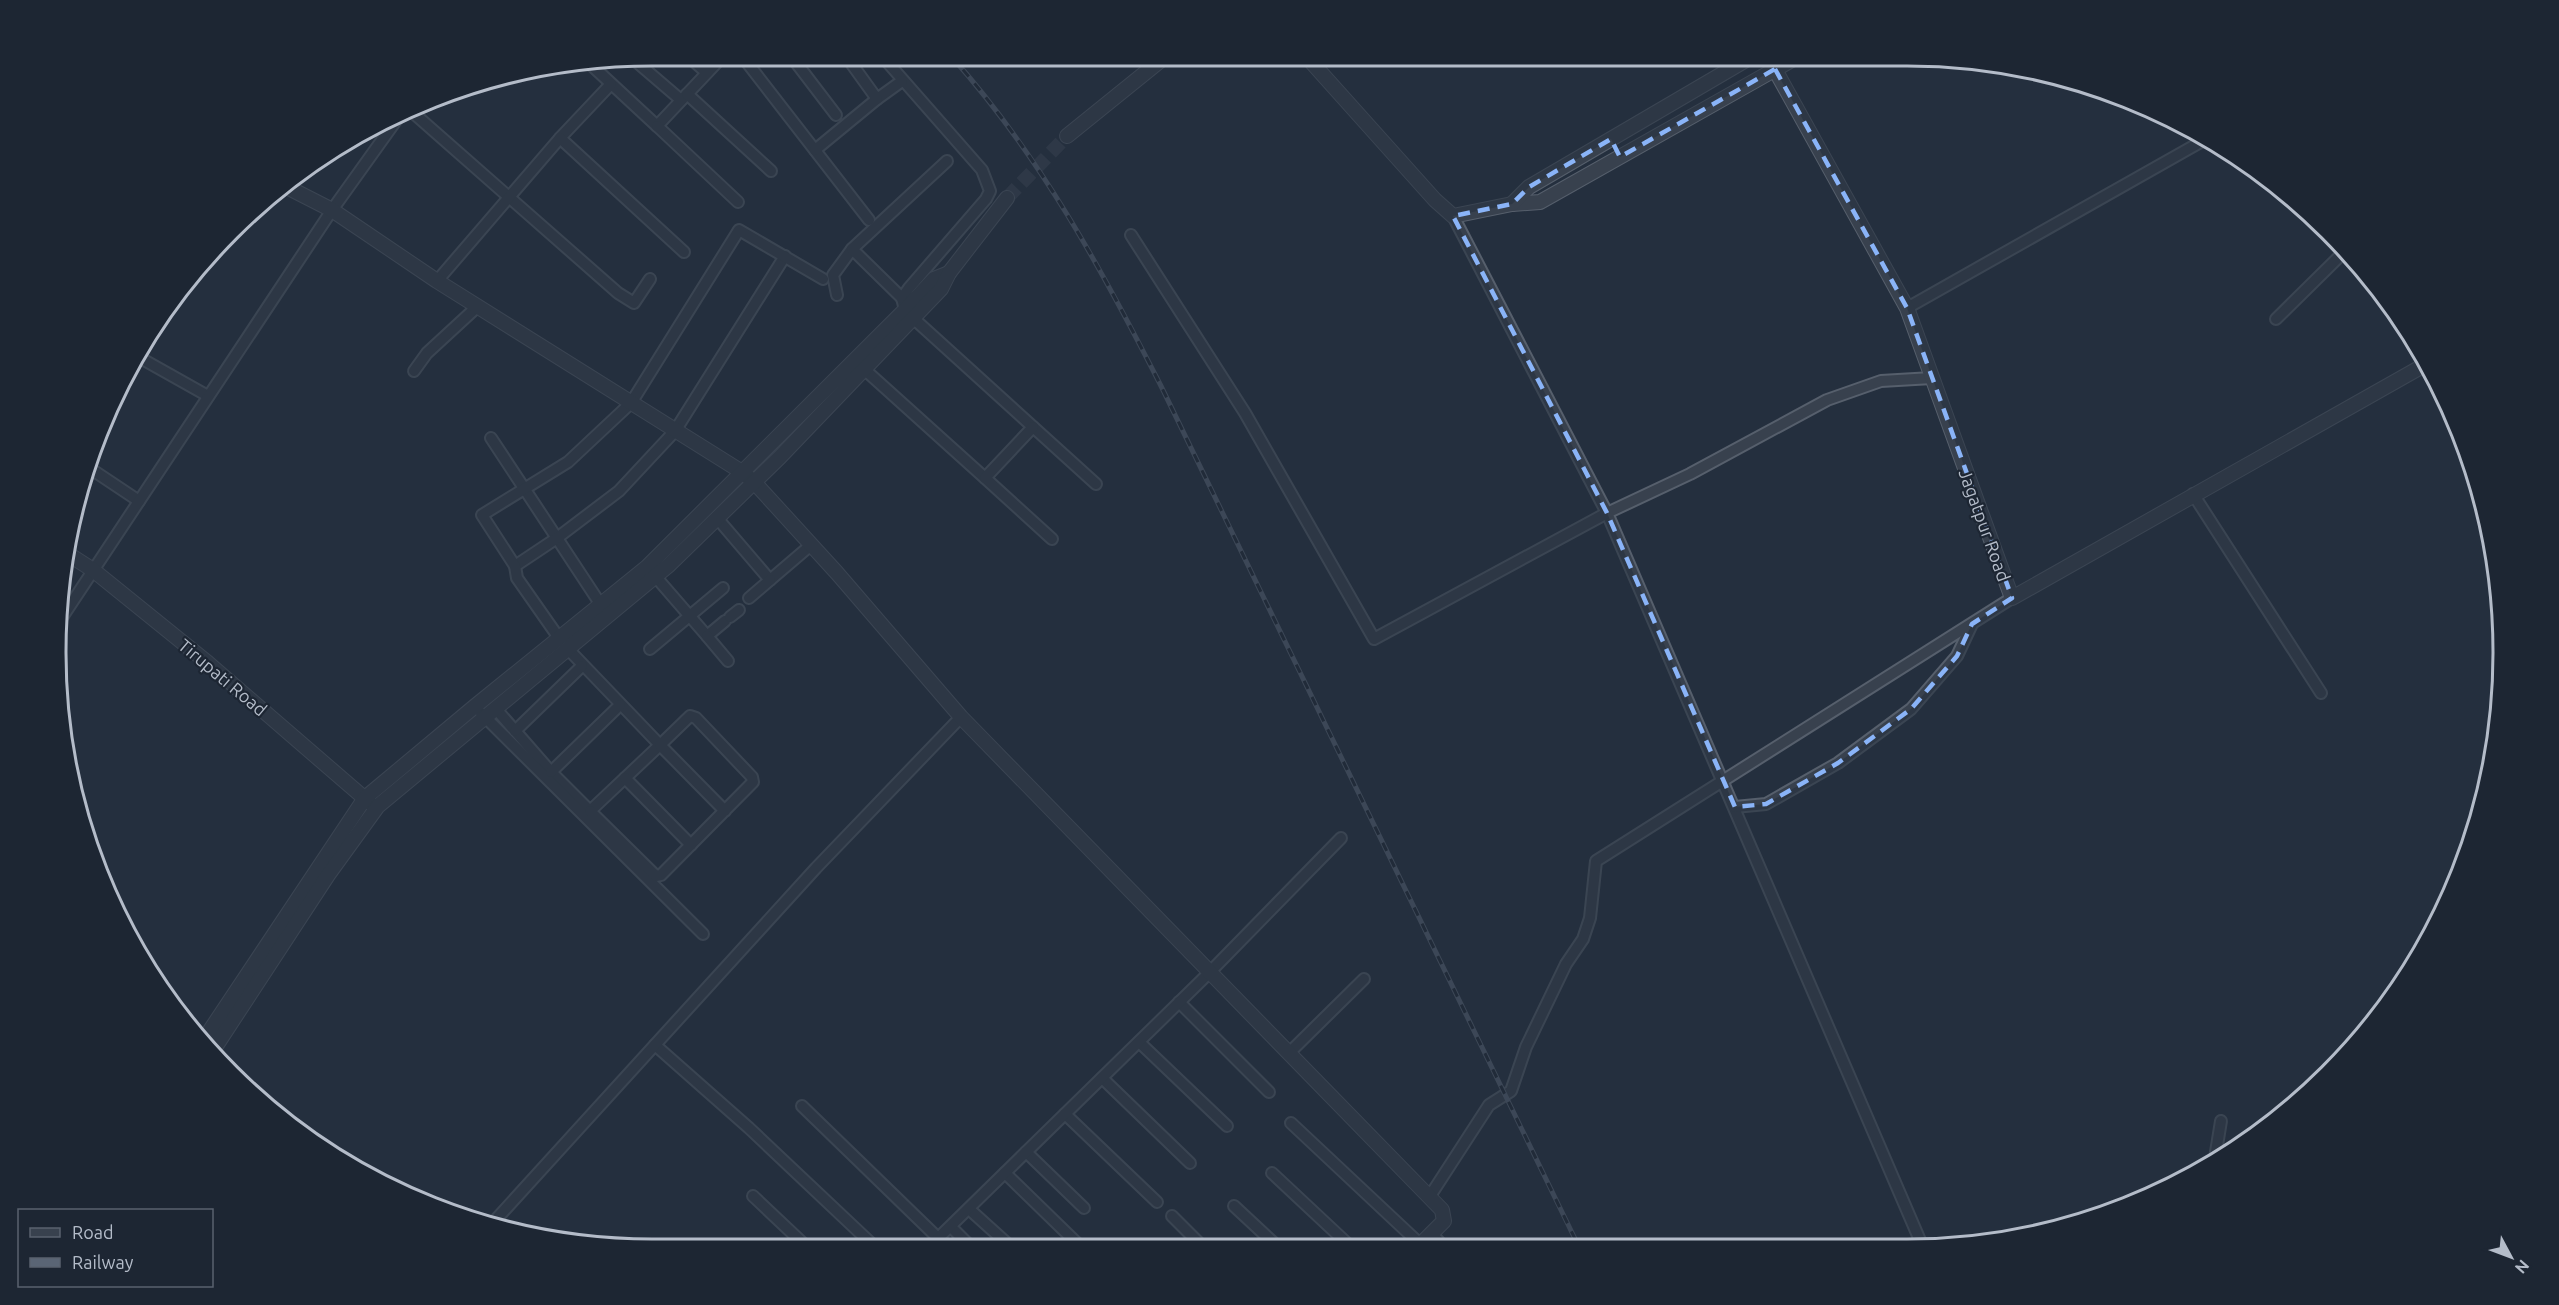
<svg xmlns="http://www.w3.org/2000/svg" width="2559" height="1305" viewBox="0 0 2559 1305" font-family="Ubuntu,sans-serif">
<style>
.lines{fill:none;stroke-linecap:round;stroke-linejoin:round}
.tertiary-tunnel{stroke:#3a4453;stroke-width:14;stroke-dasharray:14 7;stroke-linecap:butt}
.minor-casing{stroke:#565f6c;stroke-width:14}
.tertiary-casing{stroke:#565f6c;stroke-width:16}
.minor{stroke:#38414e;stroke-width:10}
.tertiary{stroke:#38414e;stroke-width:14}
.rail-casing{stroke:#5a6575;stroke-width:5}
.rail{stroke:#1d2633;stroke-width:3;stroke-dasharray:9;stroke-linecap:butt}
.marked{fill:none;stroke:#8ab4f8;stroke-width:4.5;stroke-dasharray:12 8;stroke-linejoin:round}
.labels{text-anchor:middle;dominant-baseline:central;stroke-width:4.5;stroke-linejoin:round;paint-order:stroke}
.street-label{font-size:18px;fill:#b4bcc9;stroke:#1d2633}
.rim{fill:none;stroke:#b4bcc9;stroke-width:3}
</style>
<rect width="100%" height="100%" fill="#242f3e"/>
<g class="lines">
<polyline class="tertiary-tunnel" points="1007,198 1067,136"/>
<g class="minor-casing">
<g id="minor">
<polyline points="688,56 706,72"/>
<polyline points="742,56 869,220"/>
<polyline points="791,56 836,115"/>
<polyline points="882,56 982,170 990,191 986,199 909,288 902,298 905,310"/>
<polyline points="632,58 681,100"/>
<polyline points="588,62 657,126 723,56"/>
<polyline points="687,94 771,171"/>
<polyline points="877,99 902,81"/>
<polyline points="410,110 618,293 634,303 650,279"/>
<polyline points="657,126 738,202"/>
<polyline points="560,138 611,84"/>
<polyline points="815,150 877,99 846,56"/>
<polyline points="1453,216 1607,513 1922,1245"/>
<polyline points="1131,235 1245,413 1374,639 1607,513 1690,474 1827,400 1881,381 1932,378"/>
<polyline points="437,281 560,138 684,252"/>
<polyline points="837,295 833,275 852,249"/>
<polyline points="902,298 852,249 947,161"/>
<polyline points="1907,308 2206,139"/>
<polyline points="913,318 1096,484"/>
<polyline points="2276,319 2346,250"/>
<polyline points="135,355 208,396"/>
<polyline points="864,369 985,478"/>
<polyline points="414,371 427,353 478,306"/>
<polyline points="1033,427 985,478 1052,539"/>
<polyline points="491,438 601,605"/>
<polyline points="88,467 139,501"/>
<polyline points="2193,494 2321,693"/>
<polyline points="717,518 770,580 811,545"/>
<polyline points="515,566 557,538 619,491 675,431 785,256"/>
<polyline points="655,576 707,636 725,621"/>
<polyline points="749,598 770,580"/>
<polyline points="730,617 739,610"/>
<polyline points="57,625 332,210 400,115"/>
<polyline points="707,636 728,661"/>
<polyline points="559,638 517,578 515,566 482,515 568,462 631,403 739,230 823,279"/>
<polyline points="650,649 723,588"/>
<polyline points="496,709 551,772 590,811 660,745 568,649"/>
<polyline points="481,713 703,934"/>
<polyline points="515,731 582,666"/>
<polyline points="551,772 620,705"/>
<polyline points="625,778 691,845"/>
<polyline points="1735,807 1766,804 1838,763 1911,709 1957,656 1972,624"/>
<polyline points="590,811 656,876 661,875 753,782 752,777 696,718 690,716 660,745 725,811"/>
<polyline points="1179,1002 1269,1092"/>
<polyline points="1139,1042 1227,1126"/>
<polyline points="655,1045 749,1128 875,1247"/>
<polyline points="1289,1053 1364,979"/>
<polyline points="1102,1078 1190,1163"/>
<polyline points="802,1106 938,1238"/>
<polyline points="1065,1114 1157,1202"/>
<polyline points="1291,1123 1420,1244"/>
<polyline points="1026,1152 1084,1208"/>
<polyline points="2215,1158 2221,1121"/>
<polyline points="1005,1173 1081,1247"/>
<polyline points="1272,1173 1350,1246"/>
<polyline points="753,1196 808,1248"/>
<polyline points="1430,1196 1489,1105 1511,1091 1526,1047 1566,964 1583,939 1590,918 1596,861 2012,598"/>
<polyline points="1234,1206 1277,1246"/>
<polyline points="969,1209 1011,1247"/>
<polyline points="1172,1216 1203,1247"/>
<polyline points="490,1226 816,868 961,717"/>
<polyline points="951,1227 971,1247"/>
<polyline points="1431,1233 1443,1246"/>
<polyline points="929,1247 1209,973 1341,838"/>
</g>
</g>
<g class="tertiary-casing">
<g id="tertiary">
<polyline points="1306,56 1435,200 1453,216 1512,204 1540,202 1797,57"/>
<polyline points="1768,57 1907,308 2012,598 2428,363"/>
<polyline points="1067,136 1166,56"/>
<polyline points="283,185 332,210 437,281 742,472 754,482 837,573 961,717 1442,1210 1444,1221 1419,1246"/>
<polyline points="1512,204 1529,187 1751,57"/>
<polyline points="65,552 93,570 208,663 370,803"/>
<polyline points="203,1041 365,798 474,707 647,567 905,310 934,279 949,273"/>
<polyline points="212,1052 328,875 378,806 669,565 780,457 941,289 949,273 1007,198"/>
</g>
</g>
<use href="#minor" class="minor"/>
<use href="#tertiary" class="tertiary"/>
<g class="rail-casing">
<path id="rail" d="M951,56C1040,156 1100,266 1161,386L1578,1245"/>
</g>
<use href="#rail" class="rail"/>
</g>
<path d="M0 0H2559V1305H0ZM1775,69L1907,308L2012,598L1972,624L1957,656L1911,709L1838,763L1766,804L1735,807L1607,513L1453,216L1512,204L1529,187L1611,139L1620,157Z" fill="#242f3e" fill-opacity=".55" fill-rule="evenodd"/>
<path class="marked" d="M1775,69L1907,308L2012,598L1972,624L1957,656L1911,709L1838,763L1766,804L1735,807L1607,513L1453,216L1512,204L1529,187L1611,139L1620,157Z"/>
<g class="labels">
<g class="street-label">
<text transform="translate(1985 525) rotate(70)">Jagatpur Road</text>
<text transform="translate(223 677) rotate(40)">Tirupati Road</text>
</g>
</g>
<path d="M0 0H2559V1305H0ZM652 66H1907A586 586 0 0 1 2493 652V653A586 586 0 0 1 1907 1239H652A586 586 0 0 1 66 653V652A586 586 0 0 1 652 66Z" fill="#1d2633" fill-rule="evenodd"/>
<path class="rim" d="M652 66H1907A586 586 0 0 1 2493 652V653A586 586 0 0 1 1907 1239H652A586 586 0 0 1 66 653V652A586 586 0 0 1 652 66Z"/>
<rect x="18" y="1209" width="195" height="78" fill="#1d2633" stroke="#59626f" stroke-width="1.5"/>
<rect x="30" y="1228" width="30" height="9" fill="#38414e" stroke="#59626f" stroke-width="1.5"/>
<text x="72" y="1239" font-size="18" fill="#b4bcc9">Road</text>
<rect x="30" y="1258" width="30" height="9" fill="#5a6575" stroke="#59626f" stroke-width="1.5"/>
<text x="72" y="1269" font-size="18" fill="#b4bcc9">Railway</text>
<g transform="translate(2511 1257) rotate(131)" stroke="#1d2633" stroke-width="4.5" paint-order="stroke">
<path d="M0-4.5L10 22L0 15L-10 22Z" fill="#b4bcc9"/>
<text y="-9" font-size="16" font-weight="bold" text-anchor="middle" fill="#b4bcc9">N</text>
</g>
</svg>
